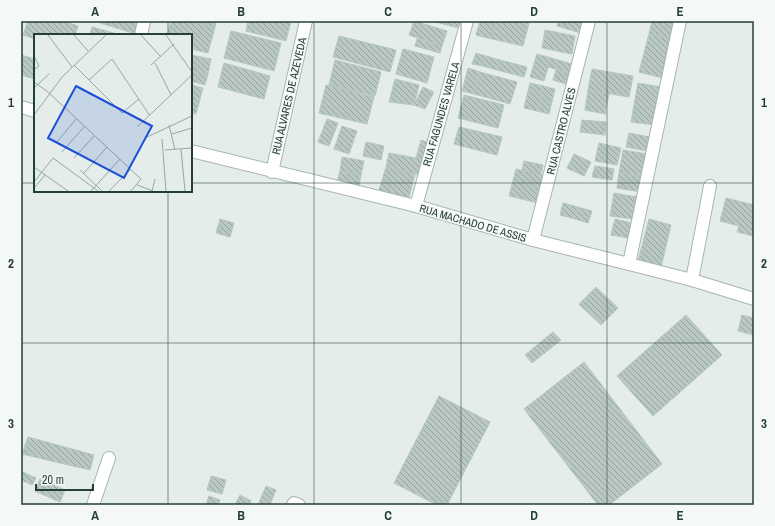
<svg xmlns="http://www.w3.org/2000/svg" width="775" height="526" viewBox="0 0 775 526" font-family="'Archivo Narrow',sans-serif">
<style>
.building{fill:url(#building-back-hatch);stroke:#b6c6c1}
.lines{fill:none;stroke-linecap:round;stroke-linejoin:round}
.street-casing{stroke:#a7b5b1;stroke-width:14}
.street{stroke:#fff;stroke-width:12}
.grid{fill:none;stroke:#243e39;stroke-width:1;stroke-opacity:0.55}
.labels{text-anchor:middle;dominant-baseline:central;stroke-width:3;stroke-linejoin:round;paint-order:stroke}
.street-label{font-size:11px;fill:#243e39;stroke:#f4f9f7}
.inset-road{fill:none;stroke:#97a7a3;stroke-width:1}
.view{fill:#1d4ed8;fill-opacity:0.15;stroke:#1d4ed8;stroke-width:2}
.inset-edge{fill:none;stroke:#243e39;stroke-width:2}
.neatline{fill:none;stroke:#243e39;stroke-width:1.5}
.grid-label{font-size:13px;text-anchor:middle;font-weight:bold;fill:#243e39}
</style>
<defs>
<pattern id="building-back-hatch" width="6" height="6" patternUnits="userSpaceOnUse"><rect width="6" height="6" fill="#b9c8c3"/><path d="M-1 5l2 2M0 0l6 6M5-1l2 2" fill="none" stroke="#96a49f"/></pattern>
</defs>
<rect width="100%" height="100%" fill="#e4ede9"/>
<g class="building">
<polygon points="28,21 63,21 78,26 75,35 35,35 35,39 23,35"/>
<polygon points="101,21 140,21 136,34 100,23"/>
<polygon points="171,21 193,21 215,27 208,53 191,49 191,35 167,35"/>
<polygon points="193,21 216,21 215,27"/>
<polygon points="248,21 291,21 286,41 246,31"/>
<polygon points="414,21 447,31 442,46 409,35"/>
<polygon points="431,21 460,21 459,28"/>
<polygon points="480,21 497,21 492,39 476,35"/>
<polygon points="497,21 522,21 529,23 523,46 492,39"/>
<polygon points="558,21 584,21 581,33 557,26"/>
<polygon points="652,21 676,21 672,39 649,34"/>
<polygon points="92,27 121,35 90,35"/>
<polygon points="545,30 575,36 572,54 542,48"/>
<polygon points="231,31 281,43 274,71 224,58"/>
<polygon points="649,34 672,39 663,78 639,72"/>
<polygon points="339,36 396,50 390,72 333,57"/>
<polygon points="417,39 442,46 440,53 415,46"/>
<polygon points="403,49 434,57 427,83 396,74"/>
<polygon points="476,53 486,56 483,66 472,64"/>
<polygon points="537,54 551,58 544,81 530,77"/>
<polygon points="21,55 35,59 35,79 21,75"/>
<polygon points="191,55 211,59 208,74 191,71"/>
<polygon points="486,56 500,60 497,70 483,66"/>
<polygon points="551,58 572,64 569,73 548,67"/>
<polygon points="335,60 381,72 375,96 329,85"/>
<polygon points="500,60 527,67 524,77 497,70"/>
<polygon points="224,63 270,76 264,99 218,87"/>
<polygon points="468,68 480,72 474,94 462,91"/>
<polygon points="592,69 633,76 629,97 588,90"/>
<polygon points="556,70 569,73 566,84 553,80"/>
<polygon points="192,71 208,74 205,85 191,81"/>
<polygon points="480,72 517,82 510,104 474,94"/>
<polygon points="395,79 419,85 414,105 389,102"/>
<polygon points="530,83 543,86 537,111 524,108"/>
<polygon points="638,83 661,87 655,125 631,122"/>
<polygon points="191,85 203,88 196,114 191,113"/>
<polygon points="326,85 374,97 367,124 319,113"/>
<polygon points="543,86 555,89 549,114 537,111"/>
<polygon points="423,87 434,92 425,109 414,105"/>
<polygon points="588,90 609,94 605,114 585,110"/>
<polygon points="464,95 504,105 498,128 458,118"/>
<polygon points="327,119 338,123 329,146 318,142"/>
<polygon points="582,120 606,122 605,135 580,132"/>
<polygon points="342,126 357,131 349,154 334,149"/>
<polygon points="459,127 502,137 497,155 454,144"/>
<polygon points="629,133 650,137 647,151 626,147"/>
<polygon points="421,140 430,143 426,160 416,158"/>
<polygon points="366,142 384,146 381,160 363,156"/>
<polygon points="599,143 621,148 617,165 595,161"/>
<polygon points="623,150 647,154 644,177 619,173"/>
<polygon points="389,153 416,158 426,160 420,175 386,167"/>
<polygon points="574,154 591,162 584,176 567,168"/>
<polygon points="342,157 364,161 361,175 340,171"/>
<polygon points="524,161 543,165 541,175 522,170"/>
<polygon points="595,166 614,169 612,180 592,177"/>
<polygon points="386,167 415,174 408,201 378,193"/>
<polygon points="516,169 545,176 542,188 513,181"/>
<polygon points="340,171 361,175 359,186 337,182"/>
<polygon points="619,173 644,177 641,192 617,188"/>
<polygon points="513,181 542,188 538,203 509,196"/>
<polygon points="614,193 637,197 633,219 610,216"/>
<polygon points="726,198 754,205 754,236 737,232 739,226 720,221"/>
<polygon points="563,203 578,207 575,219 560,215"/>
<polygon points="578,207 592,211 588,223 575,219"/>
<polygon points="220,219 234,223 230,237 216,233"/>
<polygon points="615,219 632,223 628,238 611,235"/>
<polygon points="649,219 671,225 661,267 638,261"/>
<polygon points="596,287 618,308 601,325 579,304"/>
<polygon points="686,315 722,355 653,416 617,376"/>
<polygon points="742,315 754,318 754,335 738,331"/>
<polygon points="553,332 561,340 532,363 525,355"/>
<polygon points="584,362 662,464 609,505 598,505 524,409"/>
<polygon points="439,396 490,422 447,505 437,505 394,483"/>
<polygon points="28,437 94,455 90,470 22,454"/>
<polygon points="23,472 36,478 32,485 21,480 21,476"/>
<polygon points="211,476 226,480 222,494 207,490"/>
<polygon points="40,479 65,490 60,502 35,491"/>
<polygon points="266,486 276,490 270,505 258,505"/>
<polygon points="240,495 251,501 249,505 235,505"/>
<polygon points="209,496 220,500 218,505 206,505"/>
</g>
<g class="lines">
<g class="street-casing">
<g id="street">
<polyline points="141,35 144,21"/>
<polyline points="21,107 35,111"/>
<polyline points="191,151 416,206 533,240 629,264 692,280 754,299"/>
<polyline points="272,172 306,21"/>
<polyline points="416,206 467,21"/>
<polyline points="533,240 589,21"/>
<polyline points="629,264 680,21"/>
<polyline points="692,280 710,186"/>
<polyline points="93,505 109,458"/>
<polyline points="293,505 294,503 299,505"/>
</g>
</g>
<use href="#street" class="street"/>
</g>
<path class="grid" d="M168,21V35M314,21V505M461,21V505M607,21V505M21,183H35M191,183H754M168,191V505M21,343H754"/>
<g class="labels">
<g class="street-label">
<text transform="translate(289 96) rotate(-77)">RUA ALVARES DE AZEVEDA</text>
<text transform="translate(441 114) rotate(-74)">RUA FAGUNDES VARELA</text>
<text transform="translate(561 131) rotate(-76)">RUA CASTRO ALVES</text>
<text transform="translate(473 223) rotate(16)">RUA MACHADO DE ASSIS</text>
</g>
</g>
<g transform="translate(34 34)">
<rect width="158" height="158" fill="#e4ede9"/>
<path class="inset-road" d="M14,1L38,33M40,1L54,17M107,1L127,23M132,1L158,38M0,22L5,32L0,36M121,29L137,61M40,31L88,79L105,65M117,31L140,10M55,46L78,25L116,82M0,48L14,58L107,145L97,157M0,54L15,40M0,81L28,43L72,1M135,91L141,116M103,93L158,41M138,100L158,94M113,103L158,82M128,105L132,157M23,108L42,85M147,115L151,157M131,116L158,114M28,118L50,93M40,124L60,102M0,133L34,157M46,136L68,157M50,139L73,113M0,148L19,124L64,157M103,151L119,157M0,154L11,141M57,157L86,125M75,157L97,135M118,157L121,145"/>
<path class="view" d="M42,52L118,92L90,144L14,104Z"/>
<rect width="158" height="158" class="inset-edge"/>
</g>
<rect width="775" height="526" fill="none" stroke="#f4f9f7" stroke-width="44"/>
<path d="M36 484v6h57v-6" fill="none" stroke="#243e39" stroke-width="2"/>
<text x="42" y="484" font-size="12" fill="#243e39" stroke="#f4f9f7" stroke-width="3" paint-order="stroke">20 m</text>
<rect x="22" y="22" width="731" height="482" class="neatline"/>
<g class="grid-label">
<text x="95" y="16">A</text>
<text x="241" y="16">B</text>
<text x="388" y="16">C</text>
<text x="534" y="16">D</text>
<text x="680" y="16">E</text>
<text x="11" y="107">1</text>
<text x="764" y="107">1</text>
<text x="11" y="268">2</text>
<text x="764" y="268">2</text>
<text x="11" y="428">3</text>
<text x="764" y="428">3</text>
<text x="95" y="520">A</text>
<text x="241" y="520">B</text>
<text x="388" y="520">C</text>
<text x="534" y="520">D</text>
<text x="680" y="520">E</text>
</g>
</svg>
